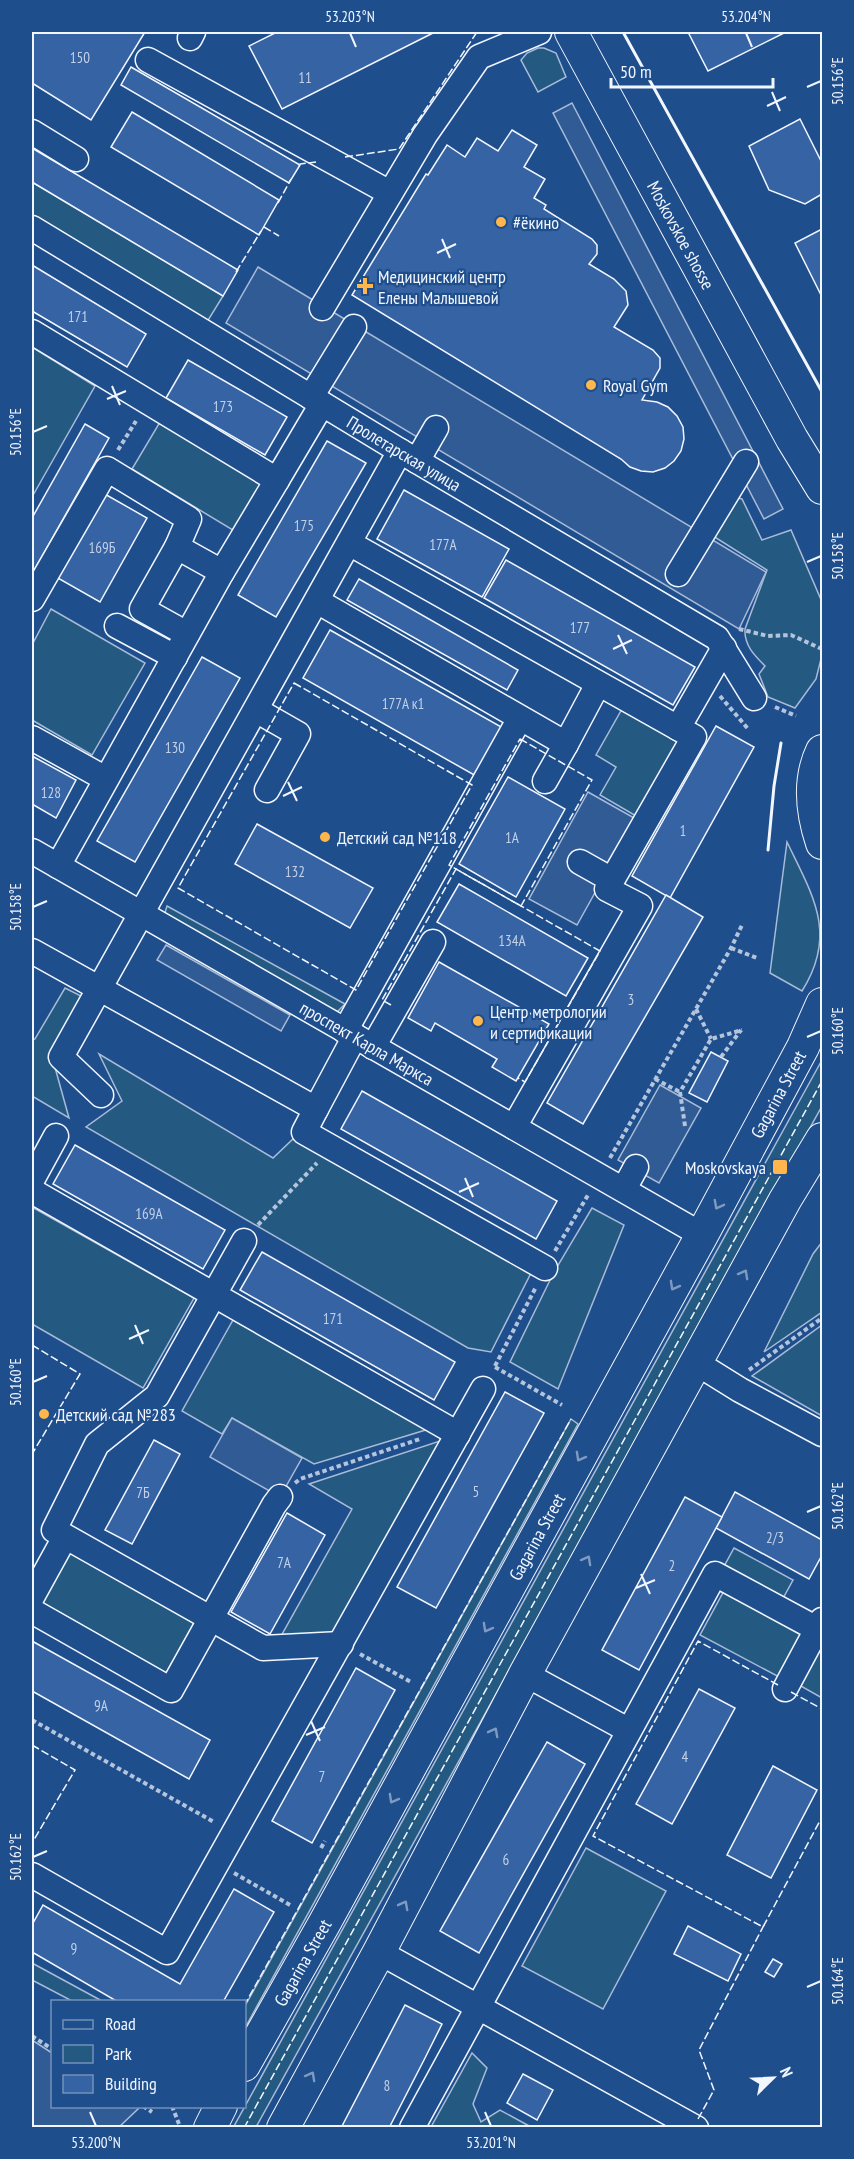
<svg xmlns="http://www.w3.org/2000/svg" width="854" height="2159" viewBox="0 0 854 2159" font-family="'PT Sans Narrow',sans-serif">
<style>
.green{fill:#245a82;stroke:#a8bbd7;stroke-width:1.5}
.parking{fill:#305b95;stroke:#a8bbd7;stroke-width:1.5}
.building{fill:#3563a3;stroke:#f2f6ff;stroke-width:1.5}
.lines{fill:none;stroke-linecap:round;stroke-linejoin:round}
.minor-casing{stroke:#f2f6ff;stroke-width:27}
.major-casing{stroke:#f2f6ff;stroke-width:34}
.path{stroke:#b3c4dc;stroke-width:4;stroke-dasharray:4.5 3;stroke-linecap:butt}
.minor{stroke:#1f4e8c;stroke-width:24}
.major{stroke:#1f4e8c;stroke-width:32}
.fence{stroke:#f2f6ff;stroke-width:1.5;stroke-dasharray:8 3;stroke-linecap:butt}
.wall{stroke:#f2f6ff;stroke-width:3}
.oneway{stroke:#7e9ac0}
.ticks{fill:none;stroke:#f2f6ff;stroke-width:2}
.poi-dot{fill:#ffb74d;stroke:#1f4e8c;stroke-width:2}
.labels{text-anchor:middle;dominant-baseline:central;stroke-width:4.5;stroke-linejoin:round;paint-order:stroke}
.number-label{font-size:15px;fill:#c3d1e8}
.poi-label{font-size:18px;fill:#f2f6ff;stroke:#1f4e8c;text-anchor:start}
.street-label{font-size:18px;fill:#f2f6ff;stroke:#1f4e8c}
.neatline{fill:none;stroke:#f2f6ff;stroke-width:2}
.ticks-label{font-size:15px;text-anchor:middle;fill:#f2f6ff}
</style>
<rect width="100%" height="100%" fill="#1f4e8c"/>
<g class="green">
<polygon points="538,48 544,48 556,53 566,77 538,92 521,60 527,53"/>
<polygon points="32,182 223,296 207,322 32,218"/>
<polygon points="32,347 95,386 32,497 32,346"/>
<polygon points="160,422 265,485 236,532 132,469"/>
<path d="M734,497L742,499L762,540L791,530L822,602V655L816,679L795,708L768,697L759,674L765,666C754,655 744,645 745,629L767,570L713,536Z"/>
<polygon points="51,609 145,663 92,755 32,720 32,645"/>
<polygon points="622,709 679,743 636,816 600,795 616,767 596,755"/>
<path d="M787,842C813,896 838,934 802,991L770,973Z"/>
<polygon points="167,906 345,1004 335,1014 164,916"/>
<polygon points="65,988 81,996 51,1053 69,1118 32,1096 32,1040 35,1039"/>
<polygon points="99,1054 273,1158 293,1139 531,1273 491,1352 468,1348 86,1127 122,1101"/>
<polygon points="822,1060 822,1106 256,2127 233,2128"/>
<polygon points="32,1207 194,1298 143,1388 32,1324"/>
<polygon points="592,1208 624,1225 558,1389 510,1362 554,1272"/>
<polygon points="822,1242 822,1312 764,1352 813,1254"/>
<polygon points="233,1320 429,1429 314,1464 232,1418 222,1434 182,1411"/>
<polygon points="822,1325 822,1416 752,1376"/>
<polygon points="571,1419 578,1424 245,2028 245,2006"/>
<polygon points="446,1439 334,1635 280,1638 352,1509 309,1484"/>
<polygon points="734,1548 793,1580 781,1602 722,1570"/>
<polygon points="69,1552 194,1623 166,1673 41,1602"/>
<polygon points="725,1589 806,1633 781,1678 700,1635"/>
<polygon points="822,1642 822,1698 799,1685"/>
<polygon points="586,1848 666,1891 603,2009 522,1966"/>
<polygon points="32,1963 102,2001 72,2001 32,1980"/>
<polygon points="472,2053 487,2068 473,2104 481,2122 500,2110 531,2127 431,2127"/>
</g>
<g class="parking">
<polygon points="572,103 783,509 764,519 553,113"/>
<polygon points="258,267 766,572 739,629 226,323"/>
<polygon points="588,792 636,819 577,925 529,899"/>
<polygon points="166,945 290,1015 281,1031 157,960"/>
<polygon points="660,1085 701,1108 659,1183 618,1160"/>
<polygon points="232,1418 302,1458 280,1497 210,1457"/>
<polygon points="32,2040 52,2053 52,2106 136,2106 139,2108 119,2127 32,2127"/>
</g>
<g class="building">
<polygon points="32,32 145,32 91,120 32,83"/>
<polygon points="277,32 435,32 282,109 249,46"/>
<polygon points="688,32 786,32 708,71"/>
<polygon points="131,67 300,165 289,183 121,85"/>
<polygon points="132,112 279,200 259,235 111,147"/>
<polygon points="800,119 822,163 822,194 805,204 769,190 749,146"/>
<polygon points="512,130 537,145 524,167 545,179 534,198 546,205 544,209 592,239 597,245 597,254 589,264 614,279 626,291 628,305 614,327 653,350 660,358 660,368 642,400 657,402 668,407 677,416 683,427 684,439 681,451 674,461 665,468 653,472 641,471 630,467 621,459 352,295 426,174 428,175 447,145 465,157 477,138 498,151"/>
<polygon points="32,148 238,270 223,296 32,182"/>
<polygon points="822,229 822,297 795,243"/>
<polygon points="32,265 146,334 127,367 32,311"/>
<polygon points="188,360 287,417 265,455 166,398"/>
<polygon points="85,424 109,438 32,574 32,518"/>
<polygon points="327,441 366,463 276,617 238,595"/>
<polygon points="404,490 509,549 482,597 377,539"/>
<polygon points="103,493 147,518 100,602 56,577"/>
<polygon points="506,560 695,667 673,705 484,598"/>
<polygon points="359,579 518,670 507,690 347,600"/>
<polygon points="330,630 503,728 476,776 303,678"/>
<polygon points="202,657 240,678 135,862 97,841"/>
<polygon points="716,726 754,747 670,898 632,876"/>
<polygon points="32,756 76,780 56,818 32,804"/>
<polygon points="508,777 565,809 516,897 459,864"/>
<polygon points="257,824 373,888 350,928 235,864"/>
<polygon points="459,884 588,958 566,996 437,922"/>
<polygon points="666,895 703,917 583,1124 547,1103"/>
<polygon points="439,962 549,1024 516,1081 492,1067 497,1059 435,1023 431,1031 408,1018"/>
<polygon points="711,1052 728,1061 707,1102 689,1093"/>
<polygon points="362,1091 557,1201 536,1239 341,1129"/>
<polygon points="75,1145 225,1230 203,1269 53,1184"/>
<polygon points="262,1252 455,1362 434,1400 240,1290"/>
<polygon points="505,1392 544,1413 436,1608 397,1587"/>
<polygon points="154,1440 180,1454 132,1544 105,1530"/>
<polygon points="735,1492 822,1540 822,1555 809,1579 716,1528"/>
<polygon points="685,1497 722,1517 639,1670 602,1650"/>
<polygon points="287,1513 325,1535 270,1634 231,1612"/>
<polygon points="32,1641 210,1740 189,1779 32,1691"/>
<polygon points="356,1668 395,1690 312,1843 272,1821"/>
<polygon points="699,1689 735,1708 672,1824 636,1804"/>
<polygon points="547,1742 585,1764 479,1953 440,1931"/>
<polygon points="773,1766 817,1790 771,1878 727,1855"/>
<polygon points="234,1889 274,1912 223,2002 118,2002 32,1952 32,1925 43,1905 180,1984"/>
<polygon points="688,1926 741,1954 728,1981 674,1954"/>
<polygon points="773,1959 782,1964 774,1977 765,1972"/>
<polygon points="405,2005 442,2024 425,2058 389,2128 341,2128"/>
<polygon points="523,2074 553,2090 537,2120 507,2103"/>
</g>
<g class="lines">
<g class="minor-casing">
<g id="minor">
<polyline points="190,38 193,32"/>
<polyline points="148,60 390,193"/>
<polyline points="32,132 76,159"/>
<path id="s1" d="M32,228L400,451L717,638L754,698"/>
<polyline points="322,308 425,135 479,57 539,32"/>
<polyline points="32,332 277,480 222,572 58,866"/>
<polyline points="311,397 354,327"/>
<polyline points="417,461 436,428"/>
<polyline points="277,480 322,404"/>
<polyline points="349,543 694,737 607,889 640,906 514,1127"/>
<polyline points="177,547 142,609 187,634"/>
<polyline points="678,574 746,462"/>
<polyline points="32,599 107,469 189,519 177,547 222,572"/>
<polyline points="317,601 566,744 598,684"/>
<polyline points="117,626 175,657"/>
<polyline points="256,710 298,734 267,790"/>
<polyline points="678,728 724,648"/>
<polyline points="32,738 106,779"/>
<polyline points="545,781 566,744"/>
<path id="s2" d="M32,851L702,1235"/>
<polyline points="580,862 612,880"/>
<polyline points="32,951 316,1109 304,1132 545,1268"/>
<polyline points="345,1031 520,718"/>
<polyline points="373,1047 433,942"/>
<polyline points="101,1095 61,1057 400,451"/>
<polyline points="316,1109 355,1036"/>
<polyline points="32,1180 56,1136"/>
<polyline points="624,1189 636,1167"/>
<polyline points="32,1191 458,1434"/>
<polyline points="244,1241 157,1396 97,1444 54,1530 263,1648 341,1644"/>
<polyline points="695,1362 740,1390 822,1434"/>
<polyline points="32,1597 65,1537"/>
<polyline points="32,1611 171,1690 274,1505 280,1497"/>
<polyline points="525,1674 628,1730"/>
<polyline points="785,1689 822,1620"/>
<polyline points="32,1875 167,1952 483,1389"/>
<polyline points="379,1952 696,2128"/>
<polyline points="412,2128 715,1574 817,1629"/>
</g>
</g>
<g class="major-casing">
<g id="major">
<path id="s3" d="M571,32L792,439L822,488"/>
<path d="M822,751C808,780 812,813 822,843"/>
<path id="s4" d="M244,2065L324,1924L702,1235L803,1047L822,1004"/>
<polyline points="210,2128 221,2106"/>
<polyline points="283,2128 379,1952 525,1674 785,1200 822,1139"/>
</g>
</g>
<g class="path">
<polyline points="118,450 136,421"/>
<polyline points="739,629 768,636 791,635 822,649"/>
<polyline points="720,696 749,730"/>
<polyline points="775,707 796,716"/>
<polyline points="731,948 757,958"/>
<polyline points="696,1009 711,1039"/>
<polyline points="721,1057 741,1030"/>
<polyline points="655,1079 680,1092"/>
<polyline points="685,1126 680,1092 711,1039 742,1030"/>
<polyline points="610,1158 731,948 742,925"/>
<polyline points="258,1225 317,1163"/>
<polyline points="555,1251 588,1195"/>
<polyline points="495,1366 536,1287"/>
<polyline points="495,1367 562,1405"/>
<polyline points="749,1370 822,1318"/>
<polyline points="295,1483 300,1479 420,1439"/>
<polyline points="360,1654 411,1682"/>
<polyline points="32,1720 214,1822"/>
<polyline points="321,1848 325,1841"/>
<polyline points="234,1873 290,1905"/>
<polyline points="32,2036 52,2049"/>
<polyline points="143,2106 152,2112"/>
<polyline points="172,2106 179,2124"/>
</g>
<use href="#minor" class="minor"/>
<use href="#major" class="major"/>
<g class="fence">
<polyline points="345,157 399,149 477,32"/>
<polyline points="299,166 300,164 316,162"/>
<polyline points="278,203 291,179"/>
<polyline points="264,227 279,236"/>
<polyline points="236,272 261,231"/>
<polygon points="294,683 472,785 356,990 178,888"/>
<polygon points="520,739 592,780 521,906 449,865"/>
<polyline points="391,1005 382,1000 456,869 600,951 525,1082 518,1078"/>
<polyline points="32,1345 80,1374 32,1454"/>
<polyline points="778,1685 698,1641 593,1836 763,1927 822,1817"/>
<polyline points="791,1692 822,1709"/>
<polyline points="32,1745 75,1770 32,1843"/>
<polyline points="244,2006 571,1419"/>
<polyline points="698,2119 714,2090 699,2050 764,1925"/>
<polyline points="244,2128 822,1081"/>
</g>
<g class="wall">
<polyline points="623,32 822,392"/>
<polyline points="768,850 774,786 781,743"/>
</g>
</g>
<defs><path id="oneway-chevron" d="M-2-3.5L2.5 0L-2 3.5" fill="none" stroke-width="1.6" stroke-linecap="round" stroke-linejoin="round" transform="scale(1.5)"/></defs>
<g class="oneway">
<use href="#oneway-chevron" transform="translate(718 1205) rotate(118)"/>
<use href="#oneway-chevron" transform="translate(744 1274) rotate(-61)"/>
<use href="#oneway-chevron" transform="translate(674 1286) rotate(119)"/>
<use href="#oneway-chevron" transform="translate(580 1457) rotate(119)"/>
<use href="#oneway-chevron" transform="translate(587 1560) rotate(-61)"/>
<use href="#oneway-chevron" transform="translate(487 1628) rotate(119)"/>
<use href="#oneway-chevron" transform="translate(494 1732) rotate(-62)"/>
<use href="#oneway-chevron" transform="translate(393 1799) rotate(119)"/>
<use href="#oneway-chevron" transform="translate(404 1905) rotate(-62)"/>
<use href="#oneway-chevron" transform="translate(311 2076) rotate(-61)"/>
</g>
<path class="ticks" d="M350,33L356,47M746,33L752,47M807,87L821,81M772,92L780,111M767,106L786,97M442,239L450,258M437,253L456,244M112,386L120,405M107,399L126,391M33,432L47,426M807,562L821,556M618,635L627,654M613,649L632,640M288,782L297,801M283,796L302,787M33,907L47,901M807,1037L821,1031M465,1178L473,1197M459,1192L479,1183M135,1325L143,1344M129,1339L149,1330M33,1382L47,1376M807,1512L821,1506M641,1574L650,1594M636,1588L655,1580M311,1721L320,1741M306,1735L325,1727M33,1857L47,1851M807,1987L821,1981M90,2112L96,2126M485,2112L491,2126"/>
<g class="poi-dot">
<circle cx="501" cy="222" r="6"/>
<path d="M362 277h6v6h6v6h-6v6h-6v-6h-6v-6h6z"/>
<circle cx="591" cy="385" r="6"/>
<circle cx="325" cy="837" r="6"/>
<circle cx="478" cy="1021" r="6"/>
<rect x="772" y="1159" width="16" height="16" rx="3"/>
<circle cx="44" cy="1414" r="6"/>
</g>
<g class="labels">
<g class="number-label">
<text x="80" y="57">150</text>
<text x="305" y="77">11</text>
<text x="78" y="316">171</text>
<text x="223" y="406">173</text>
<text x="304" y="525">175</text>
<text x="443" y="544">177А</text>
<text x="102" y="547">169Б</text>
<text x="580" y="627">177</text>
<text x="403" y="703">177А к1</text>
<text x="175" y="747">130</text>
<text x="51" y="792">128</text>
<text x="683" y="830">1</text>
<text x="512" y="837">1А</text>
<text x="295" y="871">132</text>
<text x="512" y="940">134А</text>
<text x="631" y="999">3</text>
<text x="149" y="1213">169А</text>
<text x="333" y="1318">171</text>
<text x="476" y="1491">5</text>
<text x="143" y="1492">7Б</text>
<text x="775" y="1537">2/3</text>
<text x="284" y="1562">7А</text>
<text x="672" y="1565">2</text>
<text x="101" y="1705">9А</text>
<text x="685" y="1756">4</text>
<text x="322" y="1776">7</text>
<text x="506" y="1859">6</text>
<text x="74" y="1948">9</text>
<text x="387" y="2085">8</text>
</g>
<g class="poi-label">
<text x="513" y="222">#ёкино</text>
<text x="378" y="276">Медицинский центр<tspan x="378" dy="21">Елены Малышевой</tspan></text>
<text x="603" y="385">Royal Gym</text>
<text x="337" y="837">Детский сад №118</text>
<text x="490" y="1011">Центр метрологии<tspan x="490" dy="21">и сертификации</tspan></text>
<text x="766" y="1167" text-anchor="end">Moskovskaya</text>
<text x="56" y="1414">Детский сад №283</text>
</g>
<g class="street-label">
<text stroke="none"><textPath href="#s3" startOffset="231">Moskovskoe shosse</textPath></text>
<text stroke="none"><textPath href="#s1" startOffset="435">Пролетарская улица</textPath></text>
<text stroke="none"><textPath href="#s2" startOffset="386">проспект Карла Маркса</textPath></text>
<text stroke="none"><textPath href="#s4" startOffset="1108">Gagarina Street</textPath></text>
<text stroke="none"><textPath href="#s4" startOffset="604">Gagarina Street</textPath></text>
<text stroke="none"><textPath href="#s4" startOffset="118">Gagarina Street</textPath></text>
</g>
</g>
<rect width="854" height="2159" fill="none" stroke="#1f4e8c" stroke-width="66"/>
<rect x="51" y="2000" width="195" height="108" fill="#1f4e8c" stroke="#7391ba" stroke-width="1.5"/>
<rect x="63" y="2020" width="30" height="9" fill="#1f4e8c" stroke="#7391ba" stroke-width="1.5"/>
<text x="105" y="2030" font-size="18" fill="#f2f6ff">Road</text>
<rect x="63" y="2045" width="30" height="18" fill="#245a82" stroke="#7391ba" stroke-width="1.5"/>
<text x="105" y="2060" font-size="18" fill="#f2f6ff">Park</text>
<rect x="63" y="2075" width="30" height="18" fill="#3563a3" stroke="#7391ba" stroke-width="1.5"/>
<text x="105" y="2090" font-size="18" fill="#f2f6ff">Building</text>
<g transform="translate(773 2078) rotate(66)" stroke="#1f4e8c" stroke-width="4.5" paint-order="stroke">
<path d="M0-4.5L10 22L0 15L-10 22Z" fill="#f2f6ff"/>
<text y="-9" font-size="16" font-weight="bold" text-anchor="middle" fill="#f2f6ff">N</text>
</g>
<path d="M611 78v9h162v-9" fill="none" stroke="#f2f6ff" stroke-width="3"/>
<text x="620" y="78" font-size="18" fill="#f2f6ff" stroke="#1f4e8c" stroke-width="4.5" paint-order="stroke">50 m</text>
<rect x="33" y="33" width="788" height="2093" class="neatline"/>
<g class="ticks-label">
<text x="350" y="22">53.203°N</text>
<text x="746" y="22">53.204°N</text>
<text transform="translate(838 81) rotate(-90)" y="5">50.156°E</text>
<text transform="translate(16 432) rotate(-90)" y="5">50.156°E</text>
<text transform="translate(838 556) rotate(-90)" y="5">50.158°E</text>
<text transform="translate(16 907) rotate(-90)" y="5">50.158°E</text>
<text transform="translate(838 1031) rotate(-90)" y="5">50.160°E</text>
<text transform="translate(16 1382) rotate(-90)" y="5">50.160°E</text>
<text transform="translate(838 1506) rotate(-90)" y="5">50.162°E</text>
<text transform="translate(16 1857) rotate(-90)" y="5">50.162°E</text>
<text transform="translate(838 1981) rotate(-90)" y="5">50.164°E</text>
<text x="96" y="2148">53.200°N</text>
<text x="491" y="2148">53.201°N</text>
</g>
</svg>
